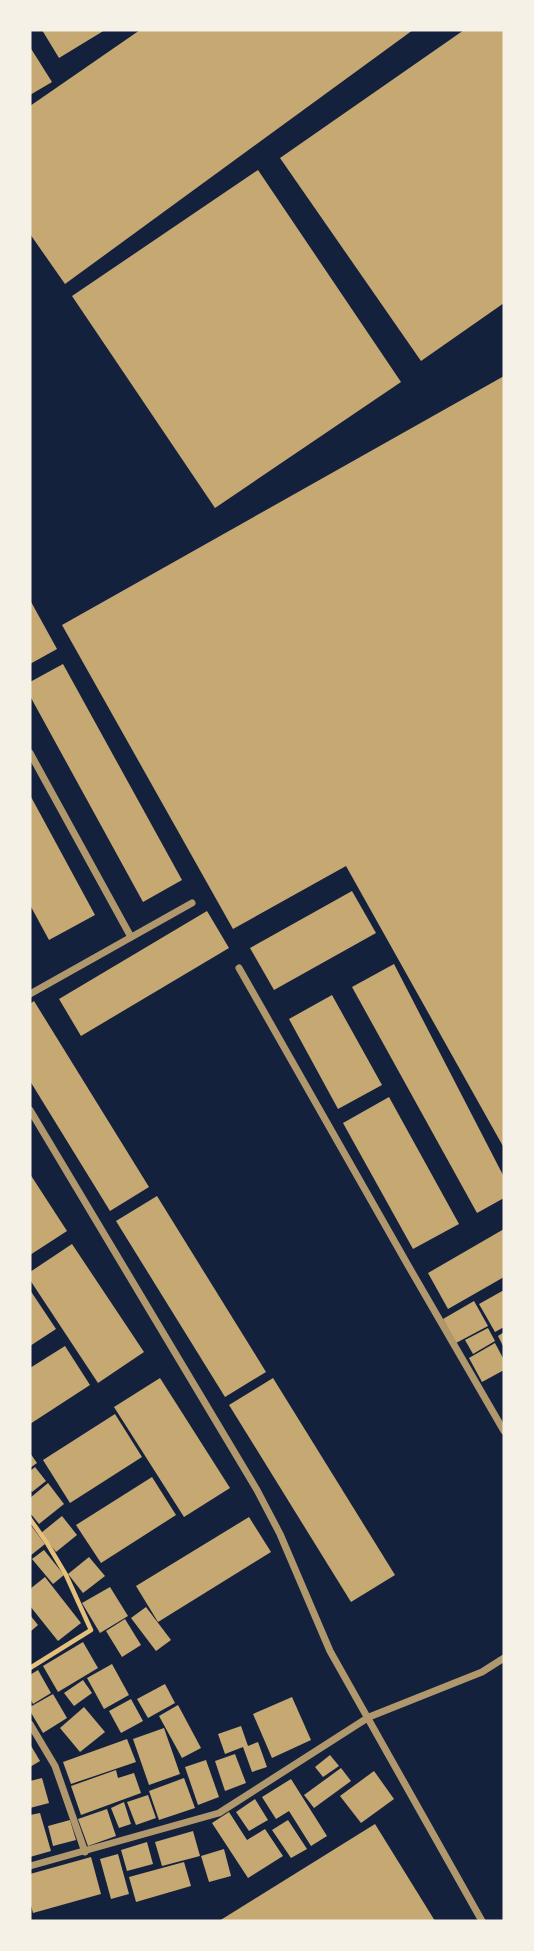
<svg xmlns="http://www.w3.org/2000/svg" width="534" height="1951" viewBox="0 0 534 1951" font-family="Roboto,sans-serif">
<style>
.building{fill:#c6a872}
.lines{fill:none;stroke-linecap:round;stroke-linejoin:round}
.path{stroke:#e5c07b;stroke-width:4.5}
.minor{stroke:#b1986c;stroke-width:7}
</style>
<rect width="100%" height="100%" fill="#14213d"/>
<g class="building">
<polygon points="42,30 105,30 59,58"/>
<polygon points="140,30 413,30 65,284 30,234 30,106"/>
<polygon points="464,30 504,30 504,303 421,361 280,158"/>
<polygon points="30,47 52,82 30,95"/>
<polygon points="258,170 401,382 215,508 72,296"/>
<polygon points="504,376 504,1148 346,866 233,929 62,625"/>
<polygon points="30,600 57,649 30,664"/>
<polygon points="63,664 182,880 143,902 30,696 30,682"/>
<polygon points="30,795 95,915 49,940 30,905"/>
<polygon points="352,891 376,933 274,990 250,948"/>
<polygon points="207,911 229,948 81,1036 59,999"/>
<polygon points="394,964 504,1177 504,1198 477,1213 352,987"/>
<polygon points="332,995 382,1085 338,1109 289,1019"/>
<polygon points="34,1001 149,1187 110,1211 30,1081 30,1004"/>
<polygon points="389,1097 459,1224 413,1249 343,1123"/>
<polygon points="30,1174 67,1231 30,1255"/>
<polygon points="157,1196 266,1372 225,1397 116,1221"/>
<polygon points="504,1229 504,1277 448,1309 428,1273"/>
<polygon points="72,1244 144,1352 98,1383 30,1280 30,1272"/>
<polygon points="30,1290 56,1329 30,1346"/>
<polygon points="504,1290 504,1327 495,1332 479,1304"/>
<polygon points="474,1301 488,1326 456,1343 443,1319"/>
<polygon points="488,1328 495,1341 473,1354 465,1340"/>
<polygon points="504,1332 504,1348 498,1336"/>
<polygon points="495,1343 504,1360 504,1370 482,1382 469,1358"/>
<polygon points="65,1346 90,1385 30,1424 30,1368"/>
<polygon points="160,1378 230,1488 184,1517 114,1407"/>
<polygon points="273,1378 395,1575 351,1602 229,1405"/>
<polygon points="115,1414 142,1457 70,1503 43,1460"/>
<polygon points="30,1453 37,1463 30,1468"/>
<polygon points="35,1467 46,1481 32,1492 30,1489 30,1471"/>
<polygon points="152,1477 176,1515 101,1563 76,1525"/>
<polygon points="48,1483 64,1504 39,1524 30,1513 30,1498"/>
<polygon points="62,1516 77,1535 56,1552 41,1533"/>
<polygon points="249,1517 271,1552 158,1622 136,1586"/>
<polygon points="30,1524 45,1544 30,1556"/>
<polygon points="44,1550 64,1575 53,1584 32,1559"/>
<polygon points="89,1557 105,1576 83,1593 68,1574"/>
<polygon points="45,1577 81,1623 58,1641 30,1606 30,1589"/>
<polygon points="110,1587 128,1616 100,1633 82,1603"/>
<polygon points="146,1607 171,1640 156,1651 131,1618"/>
<polygon points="30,1615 38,1625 30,1632"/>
<polygon points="125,1619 141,1645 122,1657 106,1631"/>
<polygon points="83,1642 98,1668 58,1692 43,1666"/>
<polygon points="112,1664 129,1695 104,1709 87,1678"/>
<polygon points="38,1670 51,1693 33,1704 30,1698 30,1675"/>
<polygon points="83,1680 92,1693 74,1706 64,1693"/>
<polygon points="165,1684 175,1703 148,1718 137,1699"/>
<polygon points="53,1694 67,1718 43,1733 30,1711 30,1707"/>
<polygon points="292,1697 311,1740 272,1758 253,1714"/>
<polygon points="131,1699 143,1721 121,1733 109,1711"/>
<polygon points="178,1705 201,1748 182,1758 159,1716"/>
<polygon points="84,1707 105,1732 80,1752 60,1728"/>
<polygon points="241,1726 248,1746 258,1742 267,1767 252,1772 243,1747 225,1754 218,1734"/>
<polygon points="164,1728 180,1774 149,1785 133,1739"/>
<polygon points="127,1739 136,1762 71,1784 63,1762"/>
<polygon points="30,1744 40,1761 30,1767"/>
<polygon points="235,1754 246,1783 225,1791 215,1761"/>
<polygon points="330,1755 339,1766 323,1777 315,1767"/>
<polygon points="206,1760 219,1797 198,1805 185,1767"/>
<polygon points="341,1768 351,1781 314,1808 304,1795"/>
<polygon points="116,1770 118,1778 134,1773 141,1793 81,1815 71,1786"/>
<polygon points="374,1771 394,1799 361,1823 340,1796"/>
<polygon points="42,1778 49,1803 30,1808 30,1781"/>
<polygon points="184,1778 195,1808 159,1820 149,1791"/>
<polygon points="291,1779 327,1836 311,1846 289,1811 276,1819 262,1797"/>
<polygon points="148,1795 156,1818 136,1825 127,1802"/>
<polygon points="255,1799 268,1820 249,1831 236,1812"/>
<polygon points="124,1802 131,1824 119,1828 111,1808"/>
<polygon points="107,1809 116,1836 88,1846 78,1819"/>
<polygon points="229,1812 247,1840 265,1829 283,1856 248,1878 212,1823"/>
<polygon points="40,1813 51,1851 30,1857 30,1815"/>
<polygon points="70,1820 76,1840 53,1846 48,1826"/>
<polygon points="288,1820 307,1849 291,1858 272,1830"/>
<polygon points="375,1824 435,1921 219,1921"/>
<polygon points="193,1831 200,1856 162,1866 155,1842"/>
<polygon points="147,1842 153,1864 127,1871 121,1850"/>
<polygon points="224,1849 231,1876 209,1882 201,1856"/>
<polygon points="118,1854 129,1894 111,1899 100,1859"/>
<polygon points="91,1857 101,1894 33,1913 30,1902 30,1874"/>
<polygon points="184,1862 191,1886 136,1902 129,1877"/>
</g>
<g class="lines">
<polyline class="path" points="30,1519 47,1543 66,1575 91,1630 30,1668"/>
<g class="minor">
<polyline points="30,753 131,937"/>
<polyline points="239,968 409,1267 504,1431"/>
<polyline points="30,994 192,903"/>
<polyline points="30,1110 257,1490 280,1534 330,1651 482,1921"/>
<polyline points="30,1724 55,1766 85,1852"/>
<polyline points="30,1866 219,1813 369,1717 482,1672 504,1658"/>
</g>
</g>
<rect width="534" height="1951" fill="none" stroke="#f6f1e7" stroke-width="63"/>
</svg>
